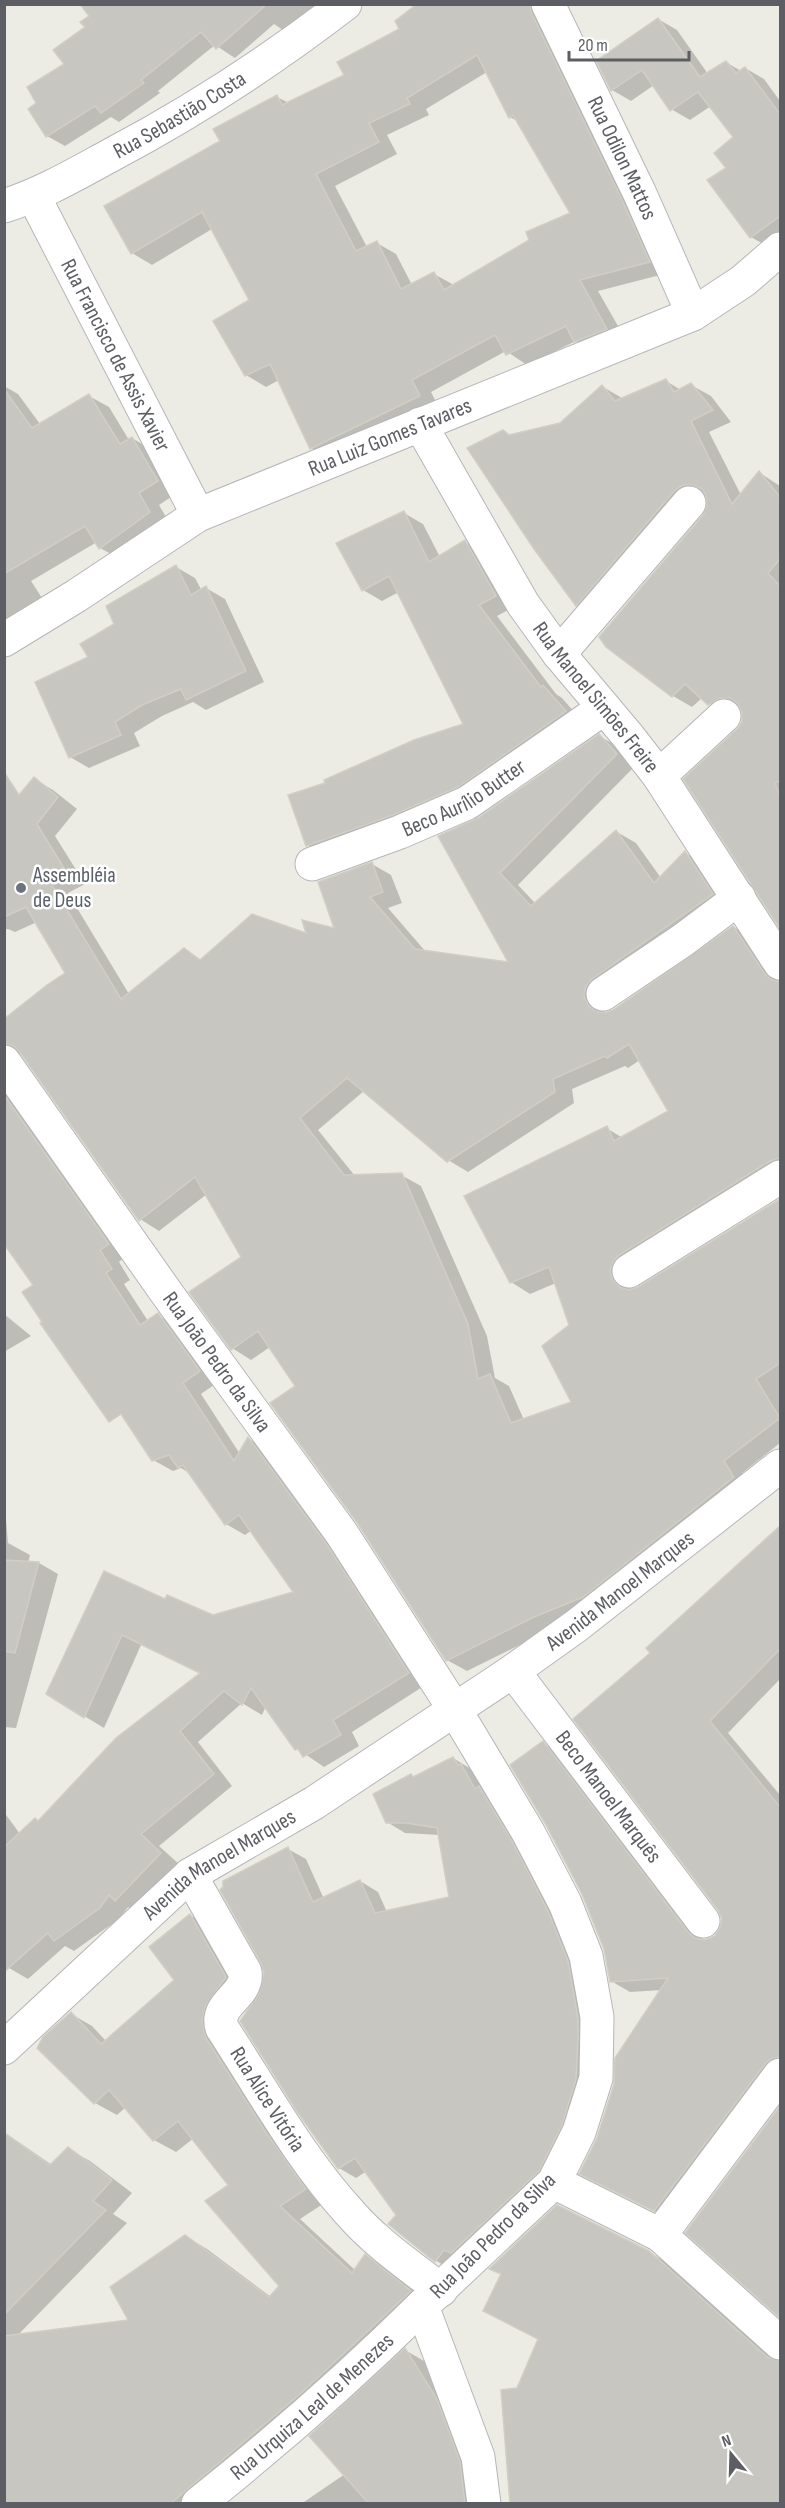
<svg xmlns="http://www.w3.org/2000/svg" width="785" height="2508" viewBox="0 0 785 2508" font-family="'Sofia Sans Condensed',sans-serif">
<style>
.shadow{fill:#0003;fill-rule:evenodd}
.building{fill:#c8c6c1;stroke:#d1cec3;stroke-width:1.5;fill-rule:evenodd}
.lines{fill:none;stroke-linecap:round;stroke-linejoin:round}
.minor-casing{stroke:#b4b6ba;stroke-width:35}
.minor{stroke:#fff;stroke-width:33}
.worship-dot{fill:#6b7280;stroke:#fff;stroke-width:2}
.labels{text-anchor:middle;dominant-baseline:central;stroke-width:5;stroke-linejoin:round;paint-order:stroke}
.street-label{font-size:22px;fill:#5c5e63;stroke:#fff}
.worship-label{font-size:22px;fill:#5b616d;stroke:#fff;text-anchor:start}
</style>
<rect width="100%" height="100%" fill="#edece4"/>
<g class="shadow">
<polygon points="96,4 337,4 295,38 274,24 235,58 215,45 158,91 160,93 119,122 111,117 65,146 47,136 30,110 38,103 66,65 87,27"/>
<path d="M420,4H541L668,273L598,291L626,340L595,352L576,341L527,365L506,351L431,392L439,408L331,459L311,448L279,380L266,387L246,375L251,300L212,229L152,265L132,253L222,142L277,97L289,103L346,76L401,29ZM487,72L510,117L519,122L572,214L531,241L454,285L434,274L412,285L396,254L377,243L367,247L335,186L397,154L387,135L429,115L426,109Z"/>
<polygon points="658,19 677,30 708,74 726,62 741,71 745,68 764,79 780,101 780,240 770,248 751,237 710,181 728,168 735,137 711,106 690,120 671,109 654,85 631,101 612,90 598,61"/>
<polygon points="666,381 681,390 691,385 711,396 731,422 709,432 741,495 760,473 780,486 780,927 685,779 738,730 743,723 744,712 741,708 715,693 713,695 738,710 728,716 702,698 692,707 673,696 607,646 704,516 709,506 708,495 695,501 596,616 577,605 510,436 561,424 603,387 622,398"/>
<polygon points="4,386 18,394 40,424 89,396 109,407 129,440 132,438 152,450 177,493 159,505 170,524 120,559 100,548 97,542 31,581 44,601 4,624"/>
<polygon points="404,513 423,524 440,557 465,542 484,553 514,607 497,616 556,694 562,698 584,723 413,825 326,856 307,845 328,784 465,724 399,592 382,601 363,590"/>
<polygon points="176,567 195,578 202,591 206,588 225,599 264,682 206,710 193,702 162,716 134,733 140,746 89,768 70,757 90,657 116,624"/>
<path d="M599,736L619,747L635,766L518,885L536,904L617,832L636,843L661,878L685,853L705,864L732,905L603,1007L606,1014L614,1011L734,927L753,939L780,981V1177L629,1284L632,1291L640,1288L780,1201V1443L742,1473L752,1488L554,1628L467,1671L447,1660L297,1386L270,1347L251,1360L232,1348L243,1257L207,1194L159,1231L140,1219L23,1053L12,1058L4,1074V1022L67,974L37,922L15,932L8,929L4,930V797L12,805L34,779L53,790L77,809L55,836L85,884L68,893L129,994L184,950L202,960L336,930L372,864L391,875L402,903L388,908L426,952L511,964L478,820ZM640,1060L670,1112L623,1138L606,1128L511,1282L530,1294L556,1283L571,1326L574,1403L524,1420L509,1386L495,1378L487,1336L421,1186L401,1175L355,1176L318,1130L364,1091L448,1160L468,1172L574,1103L572,1089L625,1066L628,1068Z"/>
<polygon points="4,1076 127,1255 119,1262 130,1280 124,1284 148,1321 158,1315 177,1326 218,1382 201,1394 240,1454 249,1439 268,1450 427,1684 352,1732 359,1746 324,1767 296,1748 266,1706 262,1715 242,1703 198,1742 232,1786 159,1846 180,1865 135,1911 128,1907 119,1919 74,1951 65,1946 28,1979 9,1968 4,1962 4,1812 20,1834 39,1822 201,1674 141,1645 104,1728 48,1694 105,1573 166,1601 213,1617 295,1592 252,1530 245,1535 226,1524 191,1474 181,1468 173,1471 153,1460 4,1222"/>
<polygon points="4,1314 31,1336 4,1352"/>
<polygon points="4,1496 8,1543 30,1555 28,1563 39,1563 58,1574 16,1728 4,1727"/>
<polygon points="780,1529 780,1679 728,1733 780,1795 780,2079 674,2221 600,2184 598,2138 662,1990 630,1992 611,1981 605,1949 543,1743 562,1754 704,1941 715,1937 722,1928 723,1918 652,1653 648,1649"/>
<polygon points="453,1758 471,1769 497,1798 585,1973 579,2135 453,2271 435,2260 397,2215 367,2171 356,2178 339,2168 261,1995 288,1849 306,1859 324,1899 360,1881 378,1892 387,1912 451,1898 439,1835 405,1833 387,1822 411,1776 415,1778"/>
<polygon points="190,1915 212,1928 247,1990 226,2020 326,2202 300,2219 355,2270 366,2256 387,2269 431,2304 196,2504 4,2504 4,2132 52,2165 68,2149 90,2161 132,2193 113,2214 127,2223 17,2336 130,2321 185,2236 207,2249 271,2297 281,2286 231,2185 194,2138 176,2152 154,2140 126,2107 117,2115 95,2103 71,2014 92,2026 106,2041 176,1981"/>
<polygon points="780,2108 780,2316 687,2232"/>
<polygon points="649,2252 669,2264 780,2363 780,2504 511,2504 518,2390"/>
<polygon points="405,2350 424,2361 455,2411 482,2504 301,2504 345,2474"/>
</g>
<g class="building">
<polygon points="80,4 176,4 266,5 216,49 201,32 141,80 144,83 101,113 95,106 46,137 28,109 36,103 27,87 64,64 53,50 85,27 80,22 89,16"/>
<path d="M417,4H530L531,12L623,202L650,262L580,280L607,329L574,342L566,326L506,355L495,335L412,380L420,396L310,449L270,364L245,376L213,321L249,300L202,212L131,254L104,206L220,141L213,129L277,95L282,105L344,75L337,62L399,29L395,21ZM477,55L509,118L513,115L570,213L526,232L529,240L444,290L434,272L401,289L377,241L356,251L316,174L379,142L369,123L410,104L407,98Z"/>
<polygon points="658,18 700,77 726,61 736,73 745,67 780,114 780,216 750,238 707,180 726,168 714,153 733,137 698,92 670,111 642,70 611,91 596,61"/>
<polygon points="666,379 674,392 691,383 713,410 691,421 732,504 759,471 780,497 780,559 768,573 780,586 780,781 775,783 780,796 780,929 683,779 737,729 742,722 742,712 738,704 730,698 720,698 708,705 685,684 672,697 606,647 599,637 703,515 707,506 706,496 702,489 693,485 683,485 675,490 576,606 534,549 467,448 503,430 509,435 560,423 602,385 615,401"/>
<polygon points="4,389 32,428 89,394 120,444 132,437 158,481 139,493 150,512 99,549 85,526 4,574"/>
<polygon points="404,511 429,562 465,540 496,596 479,605 541,687 543,685 566,711 458,787 393,815 306,846 288,795 325,783 324,780 414,740 463,724 389,576 362,591 336,543"/>
<polygon points="176,565 191,595 206,586 246,671 186,700 181,689 142,705 115,722 121,735 69,758 35,682 88,657 80,644 114,624 106,606"/>
<path d="M599,734L617,754L500,873L531,906L616,830L654,883L685,851L713,894L592,979L586,986L584,996L588,1005L595,1011L605,1013L613,1010L733,926L765,974L771,979L780,982V1158L770,1161L619,1255L613,1262L610,1271L613,1280L620,1287L629,1290L638,1287L780,1199V1363L756,1379L780,1418L724,1461L734,1477L583,1597L534,1617L446,1661L358,1524L270,1403L295,1386L258,1331L231,1350L189,1292L241,1257L195,1177L139,1221L19,1051L12,1045L4,1044V1019L47,985L65,973L26,907L4,917V772L19,795L34,777L58,797L37,824L67,873L50,882L121,999L184,948L200,960L252,914L306,933L302,920L334,928L318,882L372,862L383,892L370,897L415,949L508,962L438,836L478,818ZM629,1044L668,1111L614,1141L607,1126L464,1196L510,1283L549,1267L569,1325L542,1346L571,1402L511,1423L490,1374L478,1379L468,1324L402,1173L344,1175L300,1118L347,1078L447,1162L555,1092L553,1079L605,1056L607,1058Z"/>
<polygon points="4,1095 109,1244 100,1250 112,1269 106,1273 140,1325 158,1313 200,1371 183,1383 234,1461 248,1437 327,1545 409,1673 333,1720 341,1735 303,1757 298,1749 295,1750 251,1688 242,1705 224,1691 180,1731 214,1774 141,1834 161,1853 115,1901 109,1895 100,1908 54,1941 48,1933 4,1972 4,1847 35,1818 38,1821 116,1738 200,1673 122,1635 84,1718 46,1694 104,1571 165,1599 167,1595 213,1615 293,1592 239,1515 225,1525 183,1465 178,1468 169,1455 152,1461 121,1414 109,1422 40,1323 42,1322 22,1292 33,1285 4,1244"/>
<polygon points="780,1526 780,1649 710,1721 780,1807 780,2057 772,2058 765,2064 654,2211 579,2174 597,2138 614,2084 615,2058 668,1978 610,1982 604,1949 582,1894 545,1823 510,1765 543,1741 688,1932 695,1938 705,1940 715,1936 720,1928 722,1919 718,1910 573,1719 650,1653 646,1648"/>
<polygon points="4,1560 39,1562 15,1653 4,1651"/>
<polygon points="453,1757 458,1765 461,1764 475,1789 479,1786 512,1841 548,1911 568,1961 578,2019 578,2039 576,2079 562,2125 539,2171 451,2253 444,2250 435,2262 388,2224 396,2215 355,2158 338,2169 298,2113 240,2021 259,1994 264,1972 261,1963 220,1890 223,1887 223,1881 288,1847 313,1902 360,1880 375,1913 449,1897 437,1828 406,1823 386,1823 373,1794 411,1774 413,1777"/>
<polygon points="190,1914 226,1977 205,2007 202,2022 206,2038 267,2134 306,2189 280,2206 352,2273 365,2254 411,2291 300,2394 170,2504 4,2504 4,2336 128,2320 110,2287 185,2235 269,2297 279,2286 205,2201 228,2185 178,2121 153,2141 109,2090 94,2104 37,2048 43,2037 71,2012 101,2044 174,1980 149,1947"/>
<polygon points="780,2106 780,2318 685,2233"/>
<polygon points="4,2133 50,2165 68,2147 112,2180 93,2201 106,2210 4,2315"/>
<polygon points="557,2205 649,2251 767,2357 780,2361 780,2504 510,2504 501,2390 517,2388 538,2339 483,2311 501,2274 489,2269"/>
<polygon points="405,2348 437,2399 460,2462 465,2504 369,2504 309,2436"/>
</g>
<g class="lines">
<g class="minor-casing">
<g id="minor">
<path id="s1" d="M548,4L640,194L693,314"/>
<path id="s2" d="M34,197L198,515"/>
<path id="s3" d="M4,206C42,194 76,174 111,155C194,111 271,61 345,4"/>
<path id="s4" d="M420,424L523,604L559,654L628,736L659,776L780,963"/>
<path id="s5" d="M4,640L76,596L198,515L693,314L743,281L780,249"/>
<polyline points="559,654 689,503"/>
<polyline points="659,776 724,716"/>
<path id="s6" d="M312,864L400,832L467,803L604,708"/>
<polyline points="603,994 683,940 739,898"/>
<path id="s7" d="M4,1062L168,1295L342,1534L455,1710L528,1832L565,1903L586,1956L597,2017L596,2078L579,2132L554,2182L422,2306L478,2457L484,2504"/>
<polyline points="629,1271 780,1177"/>
<path id="s8" d="M513,1671L703,1921"/>
<path id="s9" d="M190,1875L245,1972C249,1996 214,2003 222,2028C262,2089 301,2160 350,2213C376,2243 410,2266 441,2290"/>
<path id="s10" d="M4,2048L190,1875L314,1803L513,1671L576,1626L780,1466"/>
<polyline points="554,2182 660,2235 780,2343"/>
<polyline points="660,2235 780,2075"/>
<path id="s11" d="M198,2504C276,2442 351,2376 422,2306"/>
</g>
</g>
<use href="#minor" class="minor"/>
</g>
<circle class="worship-dot" cx="21" cy="888" r="6"/>
<g class="labels">
<g class="street-label">
<text stroke="none"><textPath href="#s3" startOffset="198">Rua Sebastião Costa</textPath></text>
<text stroke="none"><textPath href="#s1" startOffset="171">Rua Odilon Mattos</textPath></text>
<text stroke="none"><textPath href="#s2" startOffset="178">Rua Francisco de Assis Xavier</textPath></text>
<text stroke="none"><textPath href="#s5" startOffset="438">Rua Luiz Gomes Tavares</textPath></text>
<text stroke="none"><textPath href="#s4" startOffset="326">Rua Manoel Simões Freire</textPath></text>
<text stroke="none"><textPath href="#s6" startOffset="166">Beco Aurílio Butter</textPath></text>
<text stroke="none"><textPath href="#s7" startOffset="368">Rua João Pedro da Silva</textPath></text>
<text stroke="none"><textPath href="#s10" startOffset="770">Avenida Manoel Marques</textPath></text>
<text stroke="none"><textPath href="#s8" startOffset="158">Beco Manoel Marquês</textPath></text>
<text stroke="none"><textPath href="#s10" startOffset="284">Avenida Manoel Marques</textPath></text>
<text stroke="none"><textPath href="#s9" startOffset="260">Rua Alice Vitória</textPath></text>
<text transform="translate(493 2236) rotate(-45)">Rua João Pedro da Silva</text>
<text stroke="none"><textPath href="#s11" startOffset="150">Rua Urquiza Leal de Menezes</textPath></text>
</g>
<g class="worship-label">
<text x="33" y="875">Assembléia<tspan x="33" dy="25">de Deus</tspan></text>
</g>
</g>
<rect width="785" height="2508" fill="none" stroke="#5c5e63" stroke-width="12"/>
<g transform="translate(731 2454) rotate(341)" stroke="#ffffff" stroke-width="4.5" paint-order="stroke">
<path d="M0-4.5L10 22L0 15L-10 22Z" fill="#5c5e63"/>
<text y="-9" font-size="16" font-weight="bold" text-anchor="middle" fill="#5c5e63">N</text>
</g>
<path d="M569 51v9h120v-9" fill="none" stroke="#5c5e63" stroke-width="3"/>
<text x="578" y="51" font-size="18" fill="#5c5e63" stroke="#ffffff" stroke-width="4.5" paint-order="stroke">20 m</text>
</svg>
